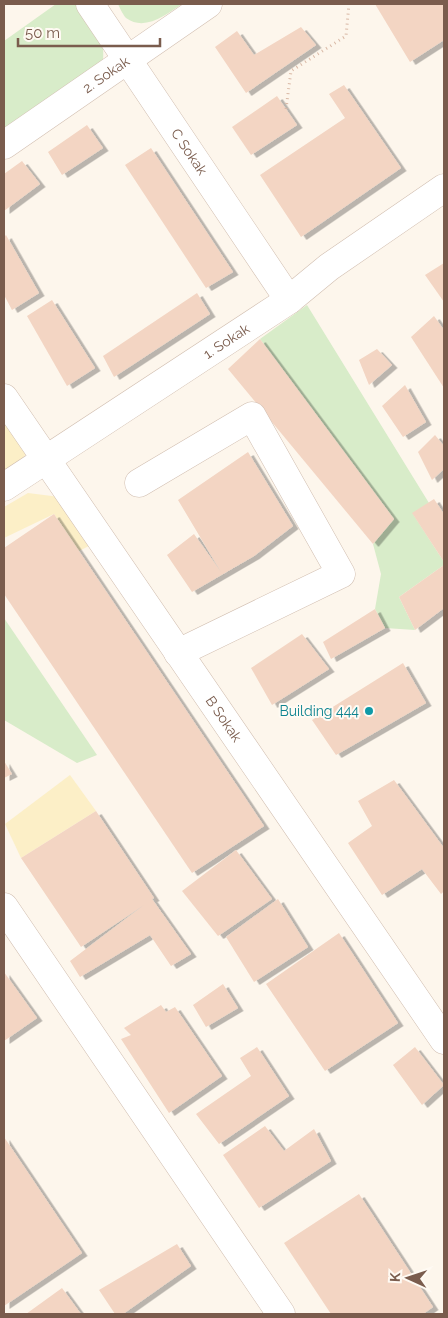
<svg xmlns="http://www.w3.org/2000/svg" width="448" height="1318" viewBox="0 0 448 1318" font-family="Raleway,sans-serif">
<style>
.green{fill:#d8ecc9}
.sand{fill:#fcefc7}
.building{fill:#f3d5c3;filter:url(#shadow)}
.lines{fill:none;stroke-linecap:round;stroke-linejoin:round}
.minor-casing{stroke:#d1beb0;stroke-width:29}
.path{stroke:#d9b8a5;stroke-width:3;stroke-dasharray:1 4;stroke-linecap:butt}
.minor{stroke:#fff;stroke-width:28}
.culture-dot{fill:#0f9aa8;stroke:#fffaf3;stroke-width:2}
.labels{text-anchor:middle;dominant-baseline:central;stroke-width:4;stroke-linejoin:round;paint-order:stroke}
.street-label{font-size:14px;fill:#7a5c4d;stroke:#fffaf3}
.culture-label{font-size:14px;fill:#0d838f;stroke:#fffaf3;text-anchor:end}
</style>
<defs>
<filter id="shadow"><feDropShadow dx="5.5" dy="3" stdDeviation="0" flood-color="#0004"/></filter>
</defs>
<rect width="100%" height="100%" fill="#fdf6ec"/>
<g class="green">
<path d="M56,4H75C90,21 106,35 103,60L4,128V41Z"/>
<path d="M118,4H182C167,14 145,32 126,18C123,15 120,8 118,4Z"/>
<polygon points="307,305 429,503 413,514 444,562 444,565 399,597 415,630 385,628 375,609 381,574 373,544 394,519 260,339"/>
<polygon points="4,618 97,755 77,763 4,720"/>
</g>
<g class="sand">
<polygon points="4,403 28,449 22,461 4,471"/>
<polygon points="28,493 60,497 93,544 79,551 54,514 4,538 4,507"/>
<polygon points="70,775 96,811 21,858 5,824"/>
</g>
<g class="building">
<polygon points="375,4 444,4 444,40 410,62"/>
<polygon points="301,27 316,45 246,93 215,47 237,31 254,55"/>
<polygon points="344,85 401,168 301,237 260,175 345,118 329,94"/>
<polygon points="277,96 297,125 251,155 232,127"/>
<polygon points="87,125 103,148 62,175 48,152"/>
<polygon points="151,148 233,272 206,288 125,165"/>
<polygon points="22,161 40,184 4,211 4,174"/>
<polygon points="6,235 39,293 12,310 4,295 4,237"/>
<polygon points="444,263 444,302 425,275"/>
<polygon points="197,293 210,314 114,377 103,356"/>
<polygon points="52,300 95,368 67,386 27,316"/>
<polygon points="434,316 444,330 444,388 411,337"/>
<polygon points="260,339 394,519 373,544 228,369"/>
<polygon points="377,349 392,365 369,385 359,360"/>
<polygon points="405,385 426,422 403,437 382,406"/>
<polygon points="435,435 444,446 444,469 432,480 418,452"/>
<polygon points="248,452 293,526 254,556 192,592 167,555 194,534 221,572 178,500"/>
<polygon points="434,499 444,514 444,562 412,513"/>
<polygon points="54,514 264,826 192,873 4,594 4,548"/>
<polygon points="444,565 444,608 415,630 399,597"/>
<polygon points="375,609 385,628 331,659 323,642"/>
<polygon points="302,634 329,669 272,705 251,668"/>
<polygon points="403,663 426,703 336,755 312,720"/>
<polygon points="4,761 12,774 4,778"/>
<polygon points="394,780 444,848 444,891 441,894 422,869 382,895 348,843 372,826 358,801"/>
<polygon points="96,811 154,898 152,899 191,954 171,966 150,935 80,977 70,961 144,905 81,947 21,858"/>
<polygon points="236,850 272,899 218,936 182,891"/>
<polygon points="278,899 308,947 254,982 226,937"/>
<polygon points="339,933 398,1023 325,1071 266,984"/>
<polygon points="4,972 37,1018 4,1041"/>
<polygon points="223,984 238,1008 206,1027 193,1005"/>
<polygon points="161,1005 166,1012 175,1007 222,1076 169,1113 121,1039 131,1035 124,1028"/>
<polygon points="257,1047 289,1096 219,1144 196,1114 251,1076 240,1058"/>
<polygon points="415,1047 444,1085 422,1105 393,1065"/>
<polygon points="265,1126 284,1151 314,1129 331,1161 259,1208 223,1155"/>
<polygon points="4,1137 82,1253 4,1306"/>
<polygon points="359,1194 433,1307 423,1314 331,1314 284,1243"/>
<polygon points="177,1244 191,1266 123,1314 115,1314 99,1290"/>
<polygon points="62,1288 81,1314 26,1314"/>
</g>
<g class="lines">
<g class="minor-casing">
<g id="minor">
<path id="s1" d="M90,4L289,300"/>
<path id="s2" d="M4,145L208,4"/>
<path id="s3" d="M4,398L444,1040"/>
<polyline points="139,483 252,416 341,574 178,653"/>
<path id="s4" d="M4,487L289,300L329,267L444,188"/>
<polyline points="4,907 281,1314"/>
</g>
</g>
<polyline class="path" points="286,109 291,71 346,36 349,4"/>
<use href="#minor" class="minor"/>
</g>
<circle class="culture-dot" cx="369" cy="711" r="5"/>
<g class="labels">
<g class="street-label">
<text stroke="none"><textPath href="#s2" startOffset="124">2. Sokak</textPath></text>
<text stroke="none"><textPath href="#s1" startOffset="178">C Sokak</textPath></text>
<text stroke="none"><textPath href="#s4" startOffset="266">1. Sokak</textPath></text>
<text stroke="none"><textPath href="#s3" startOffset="389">B Sokak</textPath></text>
</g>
<g class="culture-label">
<text x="359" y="711">Building 444</text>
</g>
</g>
<rect width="448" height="1318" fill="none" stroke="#7a5c4d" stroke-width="10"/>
<g transform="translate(408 1278) rotate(273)" stroke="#fffaf3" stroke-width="4" paint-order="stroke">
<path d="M0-4L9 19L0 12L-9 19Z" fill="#7a5c4d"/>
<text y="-8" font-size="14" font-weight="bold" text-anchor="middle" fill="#7a5c4d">K</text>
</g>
<path d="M18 38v8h142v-8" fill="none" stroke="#7a5c4d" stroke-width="2.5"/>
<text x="25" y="38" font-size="15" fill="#7a5c4d" stroke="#fffaf3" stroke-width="4" paint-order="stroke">50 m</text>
</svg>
